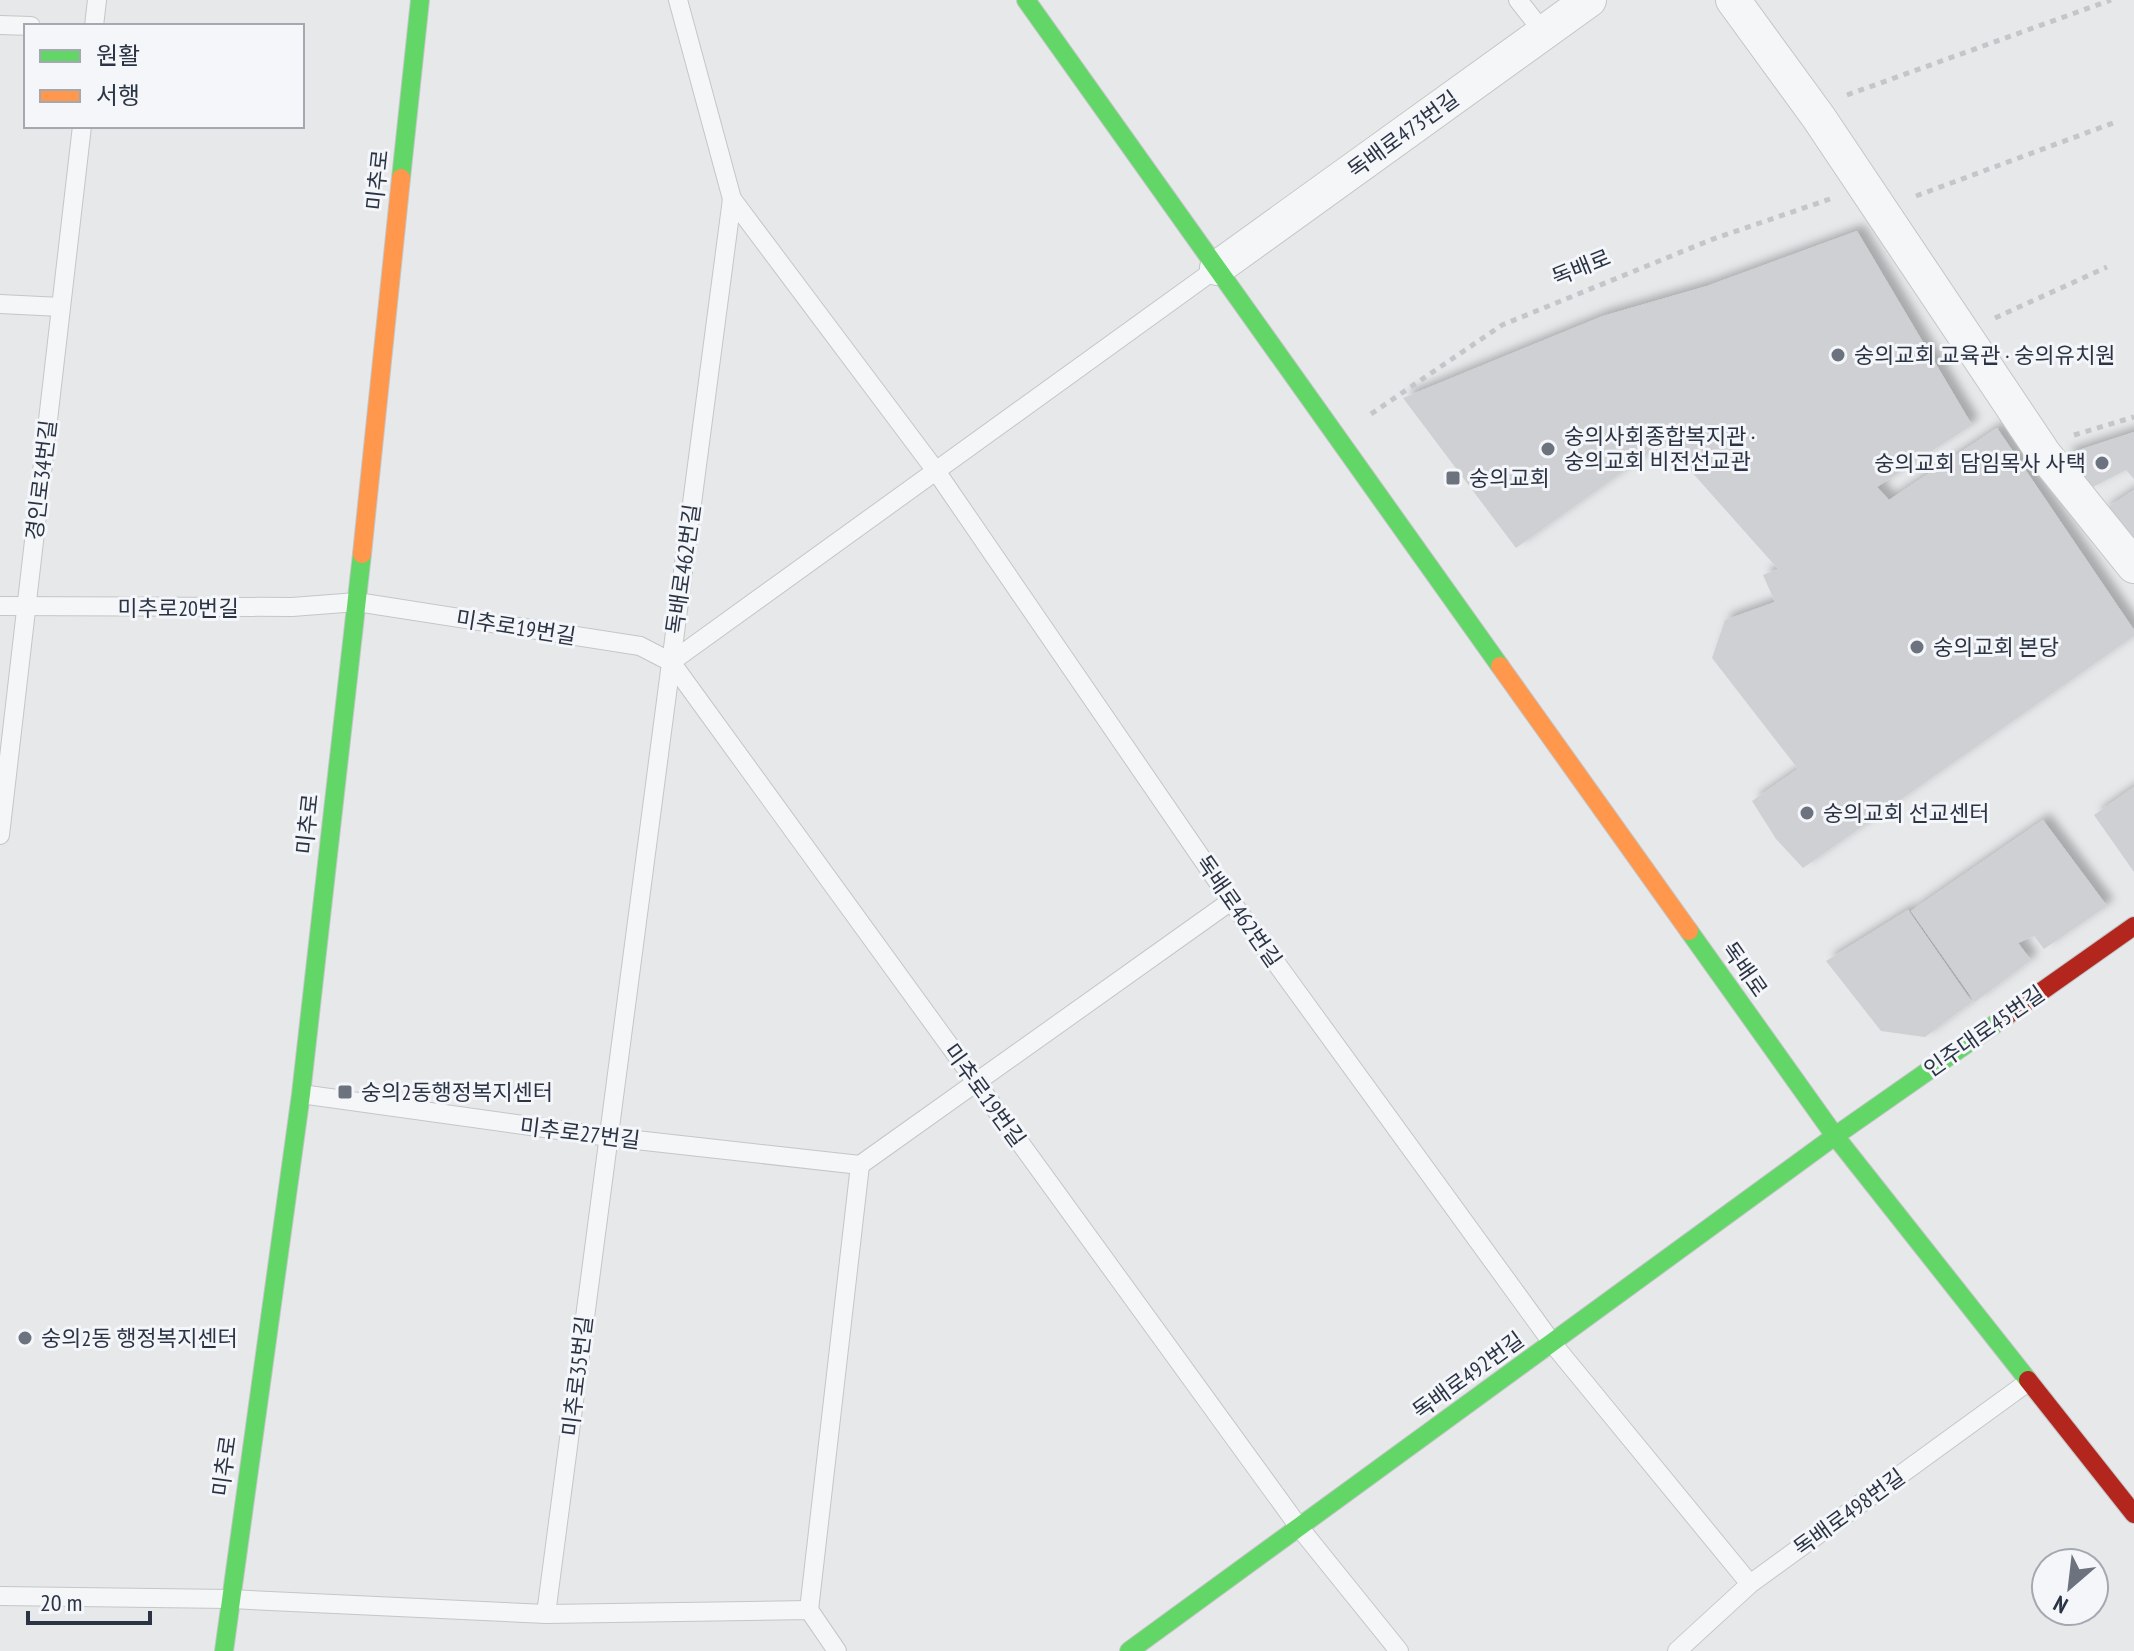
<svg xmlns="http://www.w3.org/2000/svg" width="2134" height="1651" viewBox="0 0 2134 1651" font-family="'PT Sans Narrow','Noto Sans KR',sans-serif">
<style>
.building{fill:#ced0d3;filter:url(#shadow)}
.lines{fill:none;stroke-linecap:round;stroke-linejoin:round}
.lane-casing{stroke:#c4c6c8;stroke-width:20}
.street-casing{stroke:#c4c6c8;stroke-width:36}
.fast-casing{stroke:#c4c6c8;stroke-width:20}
.slow-casing{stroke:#c4c6c8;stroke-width:20}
.jam-casing{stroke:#c4c6c8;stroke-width:20}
.path{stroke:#c5c6ca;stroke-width:5;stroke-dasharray:6 6;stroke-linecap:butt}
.lane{stroke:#f5f6f7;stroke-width:18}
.street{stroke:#f5f6f7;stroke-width:34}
.fast{stroke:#63d668;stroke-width:18}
.slow{stroke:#ff974d;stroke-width:18}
.jam{stroke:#b3261e;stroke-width:18}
.poi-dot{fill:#6c737f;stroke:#f4f6f9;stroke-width:3}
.labels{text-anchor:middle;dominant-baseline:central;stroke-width:6;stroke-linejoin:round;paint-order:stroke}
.street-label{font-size:22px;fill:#2b3445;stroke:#f4f6f9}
.poi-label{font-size:22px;fill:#2b3445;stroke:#f4f6f9;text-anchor:start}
</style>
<defs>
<filter id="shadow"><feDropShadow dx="7" dy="-7" stdDeviation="4" flood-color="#0004"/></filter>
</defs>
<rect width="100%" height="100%" fill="#e6e8ea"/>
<g class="building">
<polygon points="1857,231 1972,425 1877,487 1889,500 1997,428 2134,630 2134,636 1803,868 1776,839 1752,801 1798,769 1712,658 1725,620 1775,602 1763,575 1778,569 1665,442 1516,548 1403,398 1603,316 1707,286"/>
<polygon points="2134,432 2134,479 2126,470 2087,490 2064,455"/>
<polygon points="2134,490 2134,545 2102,511"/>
<polygon points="2134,787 2134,872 2094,815"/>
<polygon points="2043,820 2107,906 2044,949 2034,936 2018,943 2031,960 1975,1002 1911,911"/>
<polygon points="1908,910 1972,1002 1925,1037 1881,1031 1826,961"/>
</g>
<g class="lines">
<g class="lane-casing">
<g id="lane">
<polyline points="678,0 732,199 936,471 1231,901 1553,1344 1750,1584"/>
<polyline points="1518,0 1544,33"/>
<polyline points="0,25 31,26"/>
<polyline points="94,26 97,0"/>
<polyline points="0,304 61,307"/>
<polyline points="0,606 292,607 357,602 640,646 671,662 1299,1527 1399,1651"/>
<polyline points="671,662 1217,268"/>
<polyline points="0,835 82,126"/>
<polyline points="301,1094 609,1137 860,1165 1231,901"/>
<polyline points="0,1596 230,1599 546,1614 809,1610 837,1651"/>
<polyline points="809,1610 860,1165"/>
<polyline points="546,1614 732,199"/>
<polyline points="1677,1651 1750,1584 2028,1382"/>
</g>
</g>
<g class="street-casing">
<g id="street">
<polyline points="1733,0 1819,118 2044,454 2134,566"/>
<polyline points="1217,268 1589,0"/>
</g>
</g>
<g class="fast-casing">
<g id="fast">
<polyline points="1026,0 1500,666"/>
<polyline points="401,178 420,0"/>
<polyline points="1689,931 1835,1136 2028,1380"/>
<polyline points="224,1651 301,1094 362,554"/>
<polyline points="1129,1651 1835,1136 2008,1015"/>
</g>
</g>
<g class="slow-casing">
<g id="slow">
<polyline points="362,554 401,178"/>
<polyline points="1500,666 1689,931"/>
</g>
</g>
<g class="jam-casing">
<g id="jam">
<polyline points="2008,1015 2134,926"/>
<polyline points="2028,1380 2134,1514"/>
</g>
</g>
<g class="path">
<polyline points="1847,95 2111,0"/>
<polyline points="1916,196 2113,123"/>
<polyline points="1995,318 2107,267"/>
<polyline points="1371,414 1502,325 1713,239 1830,199"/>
<polyline points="2074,435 2134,417"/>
</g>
<use href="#lane" class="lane"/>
<use href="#street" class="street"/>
<use href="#fast" class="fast"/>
<use href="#slow" class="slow"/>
<use href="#jam" class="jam"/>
</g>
<g class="poi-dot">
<circle cx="1838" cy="355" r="8"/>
<circle cx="1548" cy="449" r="8"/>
<circle cx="2102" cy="463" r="8"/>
<rect x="1445" y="470" width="16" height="16" rx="4"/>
<circle cx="1917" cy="647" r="8"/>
<circle cx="1807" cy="813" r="8"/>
<rect x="337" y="1084" width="16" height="16" rx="4"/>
<circle cx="25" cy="1338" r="8"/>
</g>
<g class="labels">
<g class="street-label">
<text transform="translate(1403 134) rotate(-36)">독배로473번길</text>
<text transform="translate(377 180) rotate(-84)">미추로</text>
<text transform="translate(1581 267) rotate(-22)">독배로</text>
<text transform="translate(41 480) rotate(-83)">경인로34번길</text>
<text transform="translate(683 569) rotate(-82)">독배로462번길</text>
<text x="178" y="608">미추로20번길</text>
<text transform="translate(516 627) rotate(9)">미추로19번길</text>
<text transform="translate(307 824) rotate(-84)">미추로</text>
<text transform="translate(1239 911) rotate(55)">독배로462번길</text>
<text transform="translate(1745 969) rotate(55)">독배로</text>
<text transform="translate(1984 1031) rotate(-35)">인주대로45번길</text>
<text transform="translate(985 1095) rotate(54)">미추로19번길</text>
<text transform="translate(580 1133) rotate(7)">미추로27번길</text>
<text transform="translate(1468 1375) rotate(-36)">독배로492번길</text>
<text transform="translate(577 1376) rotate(-83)">미추로35번길</text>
<text transform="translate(224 1466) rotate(-82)">미추로</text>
<text transform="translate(1849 1512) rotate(-36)">독배로498번길</text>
</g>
<g class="poi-label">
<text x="1854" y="355">숭의교회 교육관 · 숭의유치원</text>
<text x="1564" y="436">숭의사회종합복지관 ·<tspan x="1564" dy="25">숭의교회 비전선교관</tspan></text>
<text x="2086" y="463" text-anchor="end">숭의교회 담임목사 사택</text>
<text x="1469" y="478">숭의교회</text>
<text x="1933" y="647">숭의교회 본당</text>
<text x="1823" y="813">숭의교회 선교센터</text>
<text x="361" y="1092">숭의2동행정복지센터</text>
<text x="41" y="1338">숭의2동 행정복지센터</text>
</g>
</g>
<rect x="24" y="24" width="280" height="104" fill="#f4f6f9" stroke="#a4a8b1" stroke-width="2"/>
<rect x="40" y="50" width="40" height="12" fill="#63d668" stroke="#a4a8b1" stroke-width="2"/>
<text x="96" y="64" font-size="24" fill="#2b3445">원활</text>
<rect x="40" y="90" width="40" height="12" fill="#ff974d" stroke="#a4a8b1" stroke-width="2"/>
<text x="96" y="104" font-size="24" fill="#2b3445">서행</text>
<g transform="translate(2070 1587) rotate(208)"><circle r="38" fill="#f4f6f9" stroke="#a4a8b1" stroke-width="2"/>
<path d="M0-6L14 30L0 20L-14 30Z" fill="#6c737f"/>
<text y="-12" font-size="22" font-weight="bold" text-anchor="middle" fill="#2b3445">N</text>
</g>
<path d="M28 1611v12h122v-12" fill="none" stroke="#2b3445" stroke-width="4"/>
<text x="40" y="1611" font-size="24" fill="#2b3445" stroke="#f4f6f9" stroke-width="6" paint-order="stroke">20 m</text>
</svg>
